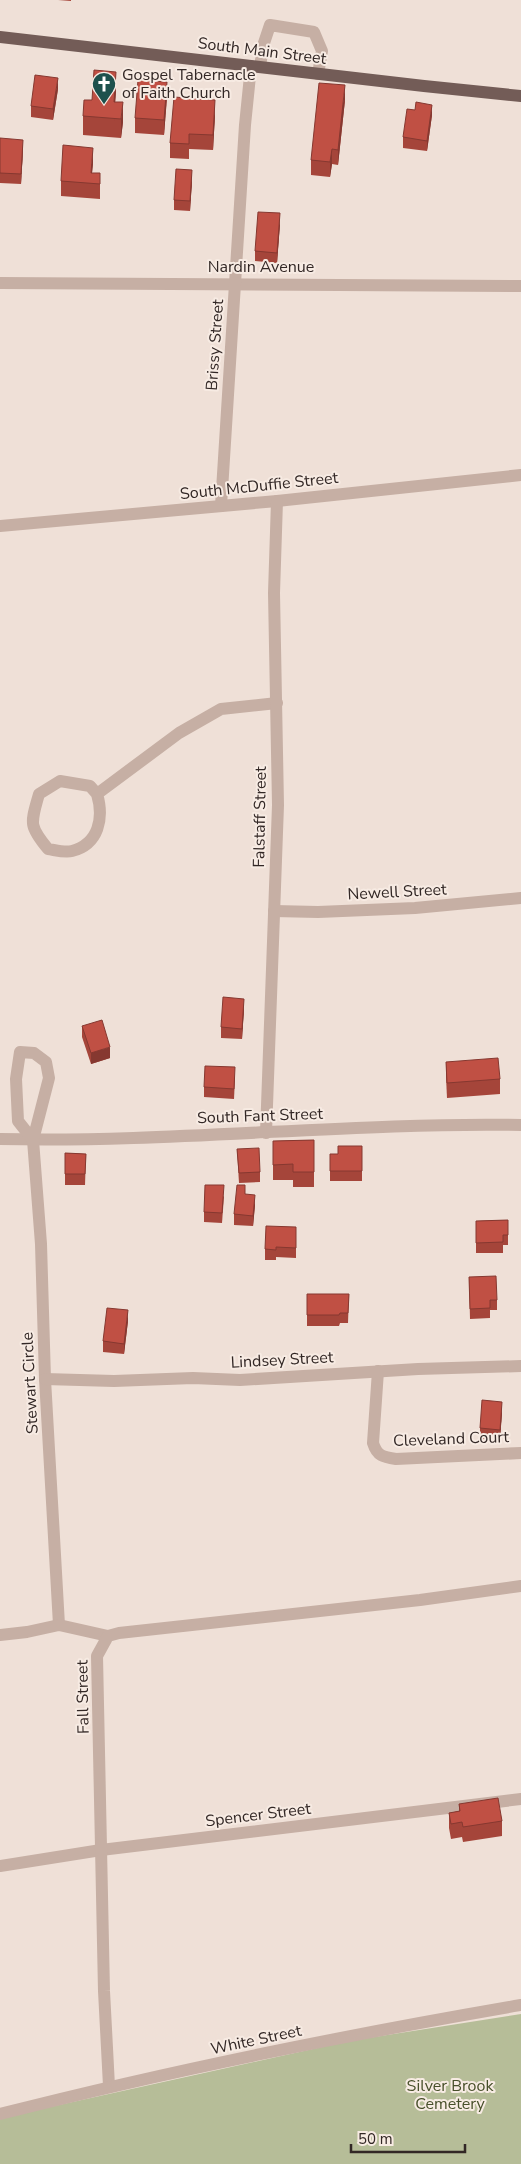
<svg xmlns="http://www.w3.org/2000/svg" width="521" height="2164" viewBox="0 0 521 2164" font-family="'Nunito Sans',sans-serif">
<style>
.green{fill:#b6bd98}
.lines{fill:none;stroke-linecap:round;stroke-linejoin:round}
.minor{stroke:#c6afa4;stroke-width:12}
.major{stroke:#735c57;stroke-width:12}
.wall{fill:#a5453a}
.shaded-wall{fill:#863830}
.building{fill:#c05044;stroke:#863830}
.labels{text-anchor:middle;dominant-baseline:central;stroke-width:4;stroke-linejoin:round;paint-order:stroke}
.street-label{font-size:16px;fill:#322725;stroke:#f7ebe3}
.poi-label{font-size:16px;fill:#322725;stroke:#f7ebe3;text-anchor:start}
.park-label{font-size:16px;fill:#474f2a;stroke:#f7ebe3}
</style>
<rect width="100%" height="100%" fill="#efe0d7"/>
<polygon class="green" points="521,2014 521,2164 0,2164 0,2118 349,2041"/>
<g class="lines">
<g class="minor">
<polyline points="260,67 263,46 270,25 314,32 322,51 318,74"/>
<polyline points="0,283 521,286"/>
<polyline points="221,506 245,125 251,66"/>
<polyline points="0,526 277,501 521,475"/>
<path d="M97,794L90,786L60,781L39,794C31,823 28,825 48,849C55,850 65,853 72,851C99,844 104,818 97,794L179,733L221,709L277,703"/>
<polyline points="274,911 318,912 415,908 521,898"/>
<polyline points="266,1133 278,805 274,593 277,501"/>
<path d="M0,1139C174,1143 348,1122 521,1125"/>
<polyline points="33,1140 18,1121 16,1079 20,1052 34,1053 46,1062 49,1078 33,1140 41,1244 45,1379 59,1625"/>
<path d="M378,1371L373,1443C377,1456 383,1457 396,1459L521,1453"/>
<polyline points="45,1379 114,1381 193,1378 240,1380 418,1369 521,1366"/>
<polyline points="0,1635 27,1632 59,1625 108,1636"/>
<polyline points="0,1866 101,1850 521,1799"/>
<polyline points="109,2086 104,1991 97,1656 108,1636 119,1633 420,1600 521,1586"/>
<path d="M0,2114C172,2070 346,2035 521,2005"/>
</g>
<polyline class="major" points="0,37 424,86 521,96"/>
</g>
<g class="wall">
<polygon points="58,0 71,0 71,1"/>
<polygon points="58,89 53,120 31,117 31,106"/>
<polygon points="116,91 115,102 123,122 121,138 83,135 83,116 92,100"/>
<polygon points="167,97 164,135 135,133 135,118"/>
<polygon points="345,100 338,165 332,164 330,177 311,175 311,160"/>
<polygon points="215,115 213,150 189,149 189,159 170,158 170,143"/>
<polygon points="432,115 427,151 403,148 403,137"/>
<polygon points="0,138 23,150 21,184 0,183"/>
<polygon points="93,163 92,173 100,173 100,199 61,196 61,181"/>
<polygon points="192,181 190,211 174,210 174,200"/>
<polygon points="280,224 277,263 255,261 255,251"/>
<polygon points="244,1009 242,1039 221,1038 221,1027"/>
<polygon points="82,1026 110,1058 91,1064 82,1037"/>
<polygon points="446,1062 500,1079 500,1094 447,1098 446,1077"/>
<polygon points="235,1078 234,1099 204,1097 204,1087"/>
<polygon points="314,1140 314,1187 293,1187 293,1180 273,1180 273,1141"/>
<polygon points="362,1146 362,1181 330,1181 330,1154 338,1154"/>
<polygon points="237,1149 260,1172 260,1182 239,1183"/>
<polygon points="65,1153 86,1154 85,1185 65,1185"/>
<polygon points="245,1194 255,1205 253,1226 234,1225 234,1214"/>
<polygon points="224,1196 222,1223 204,1222 204,1212"/>
<polygon points="508,1220 508,1245 503,1245 503,1253 476,1253 476,1221"/>
<polygon points="296,1238 296,1258 276,1257 276,1260 265,1260 265,1249"/>
<polygon points="469,1277 497,1300 497,1310 490,1310 490,1318 470,1319"/>
<polygon points="307,1294 349,1294 348,1323 340,1323 339,1326 307,1326"/>
<polygon points="128,1321 124,1354 103,1352 103,1341"/>
<polygon points="502,1412 500,1440 480,1439 480,1428"/>
<polygon points="459,1804 502,1821 502,1836 463,1842 462,1837 451,1839 449,1828 449,1813 459,1811"/>
</g>
<g class="shaded-wall">
<polygon points="116,72 116,91 114,121 114,102"/>
<polygon points="58,78 58,89 53,120 53,109"/>
<polygon points="167,82 167,97 164,135 164,120"/>
<polygon points="345,85 345,100 338,165 338,150"/>
<polygon points="215,100 215,115 213,150 213,135"/>
<polygon points="123,102 123,122 121,138 121,119"/>
<polygon points="432,105 432,115 427,151 427,141"/>
<polygon points="23,140 23,150 21,184 21,174"/>
<polygon points="93,148 93,163 91,183 91,173"/>
<polygon points="332,149 332,164 330,177 330,162"/>
<polygon points="192,170 192,181 190,211 190,201"/>
<polygon points="280,213 280,224 277,263 277,253"/>
<polygon points="244,999 244,1009 242,1039 242,1029"/>
<polygon points="110,1047 110,1058 91,1064 91,1053"/>
<polygon points="255,1195 255,1205 253,1226 253,1216"/>
<polygon points="128,1310 128,1321 124,1354 124,1344"/>
<polygon points="502,1402 502,1412 500,1440 500,1430"/>
</g>
<g class="building">
<polygon points="94,70 116,72 114,102 123,102 121,119 83,116 84,100 92,100"/>
<polygon points="35,75 58,78 53,109 31,106"/>
<polygon points="138,80 167,82 164,120 135,118"/>
<polygon points="319,83 345,85 338,150 332,149 330,162 311,160"/>
<polygon points="174,97 215,100 213,135 189,134 189,144 170,143"/>
<polygon points="416,102 432,105 427,141 403,137 407,109 415,110"/>
<polygon points="0,138 23,140 21,174 0,173"/>
<polygon points="63,145 93,148 91,173 100,173 100,184 61,181"/>
<polygon points="176,169 192,170 190,201 174,200"/>
<polygon points="258,212 280,213 277,253 255,251"/>
<polygon points="223,997 244,999 242,1029 221,1027"/>
<polygon points="102,1020 110,1047 91,1053 82,1026"/>
<polygon points="498,1058 500,1079 447,1083 446,1062"/>
<polygon points="205,1066 235,1067 234,1089 204,1087"/>
<polygon points="314,1140 314,1172 293,1172 293,1164 273,1165 273,1141"/>
<polygon points="338,1146 362,1146 362,1171 330,1171 330,1154 338,1154"/>
<polygon points="259,1148 260,1172 239,1173 237,1149"/>
<polygon points="65,1153 86,1154 85,1174 65,1174"/>
<polygon points="205,1185 224,1185 222,1213 204,1212"/>
<polygon points="237,1185 245,1185 245,1194 255,1195 253,1216 234,1214"/>
<polygon points="508,1220 508,1235 503,1235 503,1242 476,1243 476,1221"/>
<polygon points="266,1226 296,1227 296,1248 276,1247 276,1250 265,1249"/>
<polygon points="496,1276 497,1300 490,1300 490,1308 470,1309 469,1277"/>
<polygon points="307,1294 349,1294 348,1313 340,1313 339,1315 307,1315"/>
<polygon points="107,1308 128,1310 124,1344 103,1341"/>
<polygon points="482,1400 502,1402 500,1430 480,1428"/>
<polygon points="498,1798 502,1821 463,1827 462,1822 451,1824 449,1813 460,1811 459,1804"/>
</g>
<defs>
<g id="church-pin" transform="scale(1.25)"><path d="M0 17L-7.5 6A9.5 9.5 0 1 1 7.5 6Z" fill="#1d514d" stroke="#f7ebe3"/><path d="M-1.2-6h2.4v3.5h3.3v2.4h-3.3V6h-2.4V-.1h-3.3v-2.4h3.3Z" fill="#fff"/></g>
</defs>
<g fill-rule="evenodd">
<use href="#church-pin" x="104" y="84"/>
</g>
<g class="labels">
<g class="street-label">
<text transform="translate(262 51) rotate(7)">South Main Street</text>
<text x="261" y="267">Nardin Avenue</text>
<text transform="translate(215 345) rotate(-86)">Brissy Street</text>
<text transform="translate(259 486) rotate(-6)">South McDuffie Street</text>
<text transform="translate(260 817) rotate(-89)">Falstaff Street</text>
<text transform="translate(397 892) rotate(-3)">Newell Street</text>
<text transform="translate(260 1116) rotate(-2)">South Fant Street</text>
<text transform="translate(282 1360) rotate(-3)">Lindsey Street</text>
<text transform="translate(30 1383) rotate(-93)">Stewart Circle</text>
<text transform="translate(451 1439) rotate(-2)">Cleveland Court</text>
<text transform="translate(83 1697) rotate(-91)">Fall Street</text>
<text transform="translate(258 1815) rotate(-7)">Spencer Street</text>
<text transform="translate(256 2040) rotate(-12)">White Street</text>
</g>
<g class="poi-label">
<text x="122" y="75">Gospel Tabernacle<tspan x="122" dy="18">of Faith Church</tspan></text>
</g>
<g class="park-label">
<text x="450" y="2086">Silver Brook<tspan x="450" dy="18">Cemetery</tspan></text>
</g>
</g>
<path d="M351 2144v8h114v-8" fill="none" stroke="#322725" stroke-width="2.5"/>
<text x="358" y="2144" font-size="15" fill="#322725" stroke="#f7ebe3" stroke-width="4" paint-order="stroke">50 m</text>
</svg>
